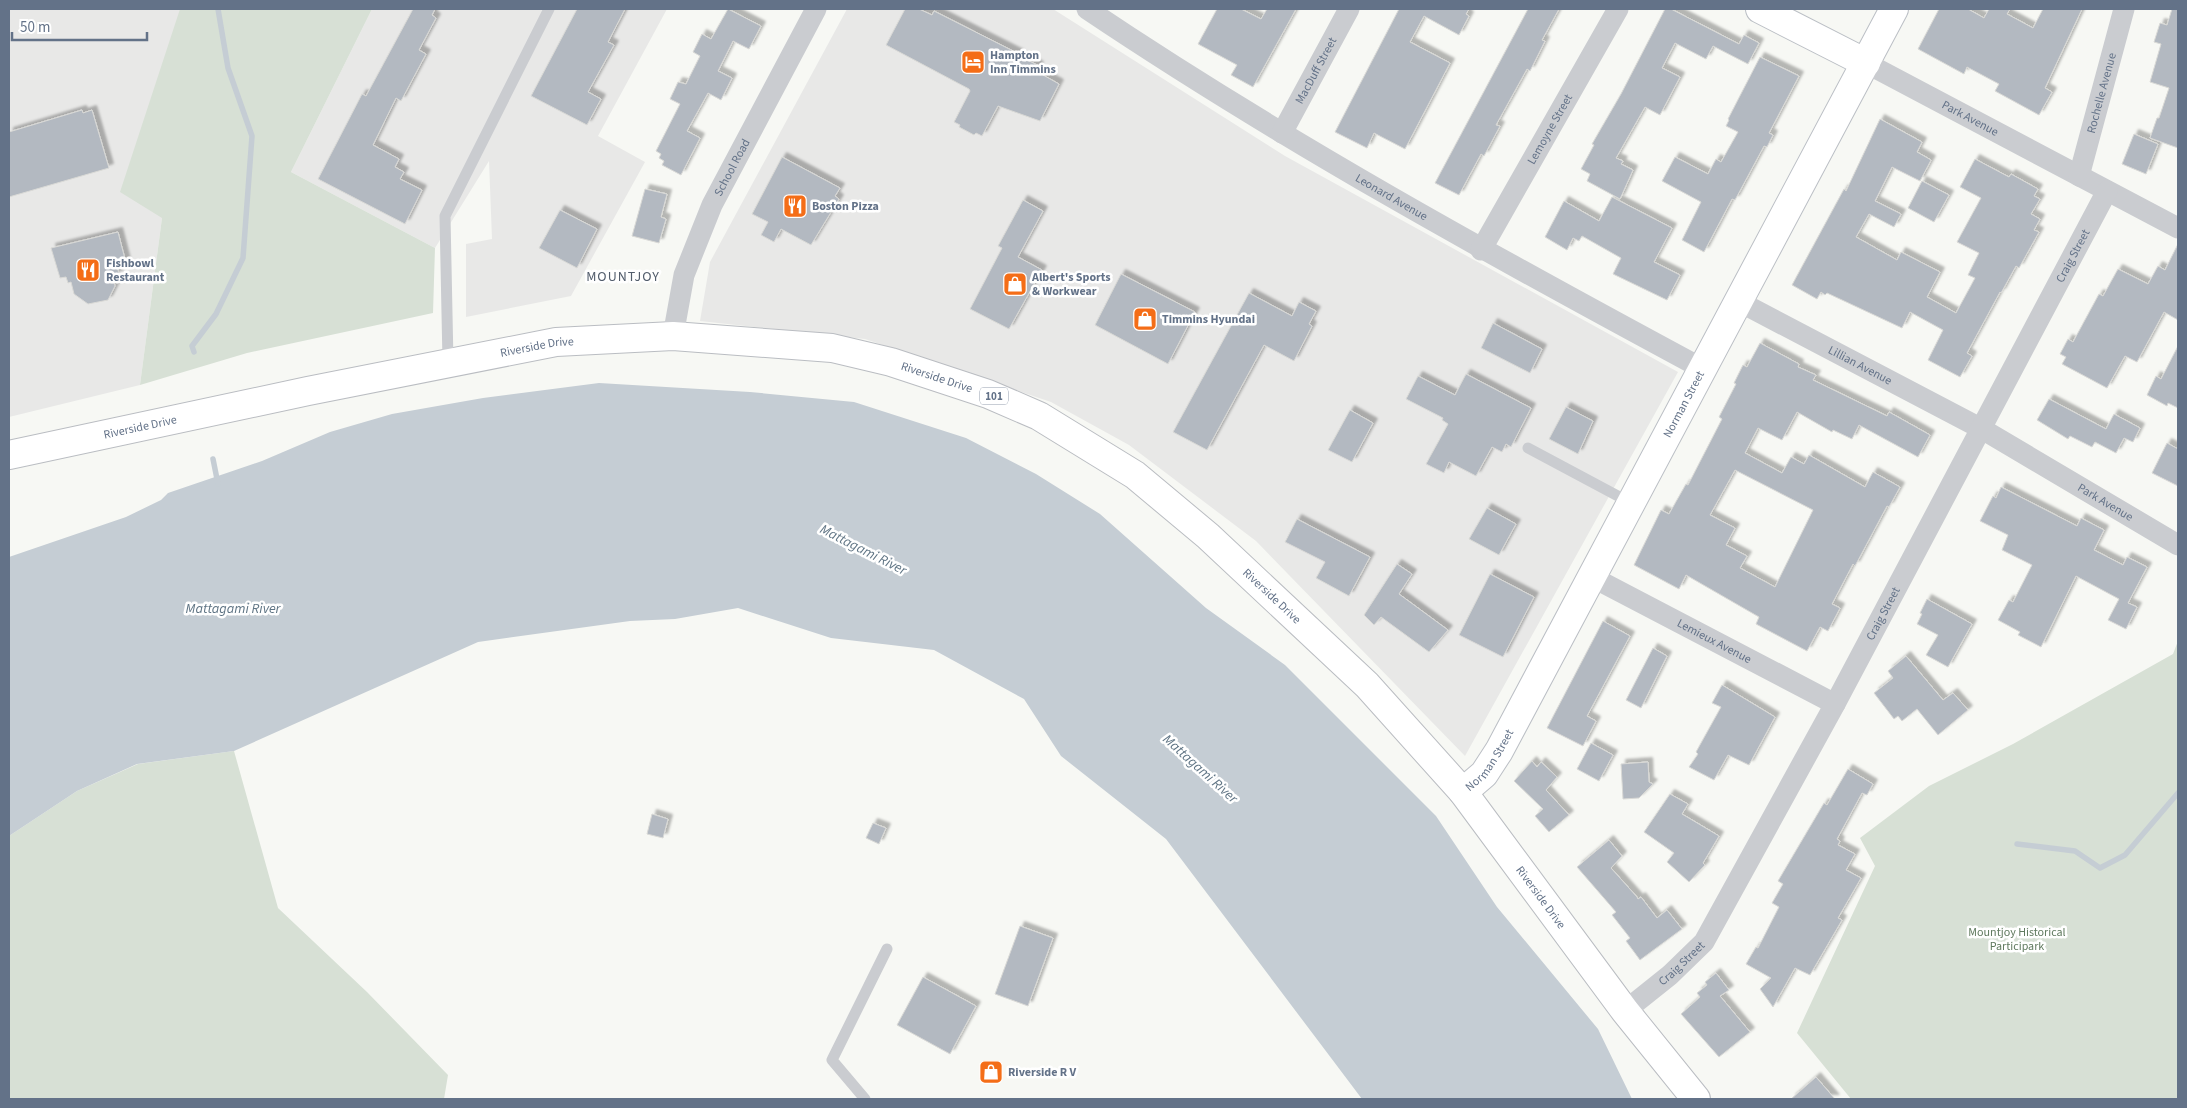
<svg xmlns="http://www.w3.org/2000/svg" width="2187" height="1108" viewBox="0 0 2187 1108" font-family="'Source Sans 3',sans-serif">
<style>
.built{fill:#e8e8e7}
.green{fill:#d7e0d5}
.water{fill:#c5cdd4}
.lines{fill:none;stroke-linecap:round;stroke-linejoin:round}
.stream{stroke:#c5cdd4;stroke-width:5.5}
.building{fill:#b3b9c1;stroke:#d9d9d6;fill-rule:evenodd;filter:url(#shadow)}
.secondary-casing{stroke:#bbbfc5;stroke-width:30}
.primary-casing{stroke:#babdc2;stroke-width:30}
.lane{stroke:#caccd0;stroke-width:11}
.street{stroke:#caccd0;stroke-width:21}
.secondary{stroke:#fff;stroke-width:28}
.primary{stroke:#fff;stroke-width:28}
.labels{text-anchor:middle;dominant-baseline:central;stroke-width:5;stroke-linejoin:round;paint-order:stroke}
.shield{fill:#fff;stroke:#929cac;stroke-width:1}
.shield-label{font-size:11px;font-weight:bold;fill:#637288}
.poi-label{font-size:12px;font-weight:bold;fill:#637288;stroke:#fff;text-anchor:start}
.street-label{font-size:12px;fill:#637288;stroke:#fff}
.park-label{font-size:12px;fill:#607a5f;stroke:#fff}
.neighbourhood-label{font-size:14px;letter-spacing:1px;fill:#525d6c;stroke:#fff}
.water-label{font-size:14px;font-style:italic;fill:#5f7484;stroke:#fff}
</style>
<defs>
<filter id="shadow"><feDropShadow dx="4.5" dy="-4.5" stdDeviation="1" flood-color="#0004"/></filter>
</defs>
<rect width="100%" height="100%" fill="#f7f8f4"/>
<g class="built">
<polygon points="9,9 180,9 162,218 140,385 9,417"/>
<polygon points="372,9 667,9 598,136 645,162 571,296 466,317 466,244 492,239 489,161 435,248 291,172"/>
<polygon points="847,9 1053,9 1285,156 1678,372 1465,756 1256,541 1129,445 1051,402 865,339 700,321 710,262"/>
</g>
<g class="green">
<polygon points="180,9 372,9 291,172 435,248 433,313 247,353 140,385 162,218 120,192"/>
<polygon points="2178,641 2178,1099 1851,1099 1797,1033 1875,866 1860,838 1929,786 2013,744 2173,654"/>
<polygon points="234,751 278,908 367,992 448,1075 444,1099 9,1099 9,836 77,791 138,764"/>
</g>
<polygon class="water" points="599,383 750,392 854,402 966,438 1036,474 1100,514 1206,608 1285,665 1436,816 1497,907 1598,1029 1632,1099 1362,1099 1166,839 1061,756 1024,699 934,650 831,638 738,608 675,619 630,621 478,642 234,751 137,764 77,791 9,836 9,557 126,517 161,500 168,493 262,461 330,432 392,414 483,398"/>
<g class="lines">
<g class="stream">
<polyline points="194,352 192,346 216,314 243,258 252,136 228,68 218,9"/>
<polyline points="213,459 218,484"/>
<polyline points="2017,844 2075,851 2100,868 2125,855 2178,793"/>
</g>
</g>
<g class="building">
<polygon points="413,9 435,9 432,15 436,18 419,50 426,54 401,101 396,98 373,145 399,159 395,167 404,172 400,179 422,190 405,224 318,179 362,94 366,96"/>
<polygon points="577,9 625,9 608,42 614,45 588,92 601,99 587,125 531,96"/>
<polygon points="728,9 761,26 749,49 733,41 718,71 732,78 721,100 708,93 687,131 700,138 681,175 662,165 664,161 659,158 661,154 656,151 680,104 670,99 678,82 686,84 700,56 693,52 702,34 711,39"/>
<polygon points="905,9 919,9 932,15 934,11 1019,54 1018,55 1039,66 1036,71 1059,84 1040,121 998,106 982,136 976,133 974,135 959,127 960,125 954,122 970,91 969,89 886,45"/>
<polygon points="1217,9 1241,9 1261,19 1267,9 1296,9 1253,87 1231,75 1237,65 1198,44"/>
<polygon points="1399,9 1469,9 1466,14 1469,16 1459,35 1424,16 1410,42 1450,63 1405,149 1374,133 1367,148 1335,132"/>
<polygon points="1528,9 1559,9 1542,40 1545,41 1530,71 1527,69 1496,125 1500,126 1484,156 1481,154 1459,195 1435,183"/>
<polygon points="1665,9 1671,9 1739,44 1744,35 1759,43 1748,64 1713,46 1706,59 1675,43 1662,68 1680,77 1660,115 1645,107 1616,158 1623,161 1621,164 1633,170 1620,199 1587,181 1590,174 1581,169 1594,145 1592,144 1621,94"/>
<polygon points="1939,9 1968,9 1984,18 1989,9 2010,9 2007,14 2033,28 2043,9 2082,9 2045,88 2052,92 2039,115 1995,91 1999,84 1967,67 1964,74 1918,49"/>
<polygon points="2172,9 2178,9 2178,148 2150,138 2157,118 2159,118 2169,88 2150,82 2161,44 2154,42 2160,23 2167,25"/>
<polygon points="1760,57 1799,76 1769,133 1773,135 1767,147 1764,146 1735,200 1732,199 1704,252 1682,240 1701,202 1662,181 1675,157 1708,174 1716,159 1721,162 1738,132 1726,126 1729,120 1728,119"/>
<polygon points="82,110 83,113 92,110 109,168 9,197 9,132"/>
<polygon points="1880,119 1922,142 1917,152 1931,160 1920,181 1892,167 1875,201 1901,214 1894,227 1869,214 1856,237 1897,260 1901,252 1940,272 1927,297 1956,313 1975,278 1968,275 1979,253 1957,242 1981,198 1960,187 1975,159 2009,177 2011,174 2038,189 2034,196 2040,199 2031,214 2040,219 2034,230 2039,232 2019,268 2016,266 2001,293 2000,292 1967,353 1972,356 1960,377 1928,360 1943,330 1910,312 1902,328 1827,293 1825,295 1821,292 1817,299 1792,285 1844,189 1846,191"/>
<polygon points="2134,134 2158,144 2146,174 2122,164"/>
<polygon points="782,157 840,188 835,196 839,199 811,245 781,229 774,242 761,235 768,222 752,214"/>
<polygon points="1922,181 1949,195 1934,222 1908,208"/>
<polygon points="645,189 667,194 661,217 666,219 659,243 632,236"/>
<polygon points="1612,197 1672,228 1654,262 1680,275 1667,300 1613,274 1621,258 1582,236 1579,241 1573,238 1567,250 1545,237 1564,201 1599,221"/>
<polygon points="1023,200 1043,211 1018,257 1042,270 1009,329 970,309 1002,248 998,246"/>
<polygon points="560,210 597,229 577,268 539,248"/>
<polygon points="118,232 126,263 117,266 119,274 113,276 115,286 108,300 88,304 74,294 71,282 68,283 66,277 60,278 51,248"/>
<polygon points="2178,244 2178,320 2164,312 2137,362 2125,356 2107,388 2062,364 2066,357 2060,354 2068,339 2073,342 2099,294 2103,296 2118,269 2148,284 2158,266 2165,270"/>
<polygon points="1121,274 1195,312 1168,364 1095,325"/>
<polygon points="1249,293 1292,316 1299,302 1316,311 1309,324 1312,326 1294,361 1264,345 1207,450 1173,432"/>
<polygon points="1493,323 1542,349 1530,373 1481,348"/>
<path d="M1760,343L1799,364L1798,367L1816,375L1813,380L1887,416L1889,412L1930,435L1918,457L1859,425L1852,439L1833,430L1832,432L1797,412L1782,440L1758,428L1745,453L1782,473L1791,457L1804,464L1809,455L1865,487L1873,472L1900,487L1889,507L1887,506L1855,566L1853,564L1832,604L1840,608L1828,631L1820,627L1807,651L1756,624L1759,617L1686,575L1679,589L1634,565L1661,510L1669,514L1686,484L1688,485L1722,419L1719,417L1736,384L1734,383L1743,365L1747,367ZM1735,470L1813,510L1775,587L1740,568L1747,556L1726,545L1735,528L1710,515Z"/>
<polygon points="2178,346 2178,408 2168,403 2167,406 2147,395 2156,376 2161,379"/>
<polygon points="1466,374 1531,408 1511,447 1506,444 1502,452 1492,447 1476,476 1449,462 1444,473 1426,464 1448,424 1442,420 1443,418 1406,399 1418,376 1455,395"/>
<polygon points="2049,399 2106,429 2114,414 2140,428 2133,442 2124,438 2116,453 2095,442 2092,447 2070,436 2068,439 2037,420"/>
<polygon points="1566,407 1593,421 1578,454 1549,439"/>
<polygon points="1350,410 1373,423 1352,462 1328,450"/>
<polygon points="2167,443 2178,449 2178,486 2152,473"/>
<polygon points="2001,487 2077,526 2081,518 2104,530 2094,550 2123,565 2127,557 2147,567 2128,603 2137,607 2126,629 2108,620 2119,599 2076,576 2041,647 2018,635 2020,632 1998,620 2009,600 2013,602 2032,565 2002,550 2008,535 1980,521 1993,496 1996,498"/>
<polygon points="1487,508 1516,524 1499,555 1469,539"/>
<polygon points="1297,519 1370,557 1349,596 1316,578 1325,562 1285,542"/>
<polygon points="1397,564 1412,574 1399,594 1448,630 1429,652 1381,617 1374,625 1364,615"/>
<polygon points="1490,574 1534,597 1503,657 1459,635"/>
<polygon points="1927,599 1972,624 1948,667 1926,655 1938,635 1917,624 1922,614 1920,613"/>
<polygon points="1603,621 1630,636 1587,716 1596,721 1583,746 1547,728"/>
<polygon points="1653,648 1667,656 1641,708 1626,700"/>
<polygon points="1906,656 1943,700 1953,693 1968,710 1938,735 1917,709 1902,721 1898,716 1894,719 1874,693 1893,678 1888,671"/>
<polygon points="1722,685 1775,717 1749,765 1728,755 1714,780 1689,767 1698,754 1696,752 1721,707 1712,703"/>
<polygon points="1591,743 1613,755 1599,781 1577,769"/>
<polygon points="1532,761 1537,767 1541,762 1557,777 1546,790 1569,815 1549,832 1535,816 1543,809 1514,781"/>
<polygon points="1648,762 1649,782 1653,784 1639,798 1623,799 1621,764"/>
<polygon points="1848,769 1873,784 1867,795 1862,793 1837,839 1840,841 1838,845 1855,854 1846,870 1861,878 1838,918 1842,920 1810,975 1795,968 1773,1007 1760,989 1771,978 1746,964 1756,947 1758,948 1779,907 1772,903 1783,884 1778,881 1824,803 1827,805"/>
<polygon points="1670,794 1688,804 1682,814 1719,836 1703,863 1705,865 1689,882 1667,862 1674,853 1644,832"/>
<polygon points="652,814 668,819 663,838 647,834"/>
<polygon points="873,823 886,828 879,844 866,838"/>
<polygon points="1609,840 1622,856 1611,868 1637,897 1638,899 1641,897 1657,918 1667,910 1682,929 1640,960 1626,941 1630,938 1612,915 1616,912 1577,867"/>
<polygon points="1020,926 1053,938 1028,1006 995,994"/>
<polygon points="1716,973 1729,990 1720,996 1750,1032 1719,1057 1681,1014 1700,997 1697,993 1707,985 1705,982"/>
<polygon points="923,977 976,1006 950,1054 897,1025"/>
<polygon points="1816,1077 1835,1099 1791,1099"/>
</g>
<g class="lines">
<g class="secondary-casing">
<g id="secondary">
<polyline points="1760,9 1866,63"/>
<path id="s10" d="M1463,792L1484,774L1499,751L1894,9"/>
</g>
</g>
<g class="primary-casing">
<g id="primary">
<path id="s11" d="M9,455L308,391L556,342L673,336L832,348L891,362L988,394L1039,416L1135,475L1208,536L1367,685L1463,792L1625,1011L1696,1099"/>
</g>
</g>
<g class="lane">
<polyline points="448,362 445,216 549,9"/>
<polyline points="1528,448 1631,503"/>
<polyline points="865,1099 832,1060 887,949"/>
</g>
<g class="street">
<path id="s1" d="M1087,9C1285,142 1493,256 1703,369"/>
<path id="s2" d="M1866,63L2178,228"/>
<path id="s3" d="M1282,133L1349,9"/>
<path id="s4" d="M2079,176L2124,9"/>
<path id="s5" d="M1481,250L1618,9"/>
<path id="s6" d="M1738,301L1982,429L2178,545"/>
<path id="s7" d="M673,336L684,275L712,205L816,9"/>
<path id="s8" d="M1592,577L1835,704"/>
<path id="s9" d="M1625,1011L1670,975L1704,942L1835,704L2107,191"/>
</g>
<use href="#secondary" class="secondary"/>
<use href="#primary" class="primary"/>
</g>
<defs>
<g id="hotel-square" transform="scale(1.25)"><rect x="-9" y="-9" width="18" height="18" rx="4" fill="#f46d17" stroke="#fff"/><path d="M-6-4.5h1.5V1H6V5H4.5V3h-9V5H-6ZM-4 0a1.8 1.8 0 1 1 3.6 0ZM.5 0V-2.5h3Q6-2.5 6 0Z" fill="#fff"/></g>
<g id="restaurant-square" transform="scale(1.25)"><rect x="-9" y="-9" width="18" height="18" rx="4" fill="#f46d17" stroke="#fff"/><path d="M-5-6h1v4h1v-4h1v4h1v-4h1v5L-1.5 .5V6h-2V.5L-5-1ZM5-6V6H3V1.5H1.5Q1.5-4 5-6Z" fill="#fff"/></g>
<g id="shop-square" transform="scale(1.25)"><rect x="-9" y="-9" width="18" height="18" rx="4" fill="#f46d17" stroke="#fff"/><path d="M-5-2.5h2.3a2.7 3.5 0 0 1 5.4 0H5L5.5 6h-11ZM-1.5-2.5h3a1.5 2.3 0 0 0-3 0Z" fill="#fff"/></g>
</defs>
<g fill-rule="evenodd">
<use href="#hotel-square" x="973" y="62"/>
<use href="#restaurant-square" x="795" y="206"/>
<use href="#restaurant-square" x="88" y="270"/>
<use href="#shop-square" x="1015" y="284"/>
<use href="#shop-square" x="1145" y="319"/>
<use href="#shop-square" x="991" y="1072"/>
</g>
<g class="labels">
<rect class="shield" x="980" y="387.5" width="28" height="17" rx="4"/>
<g class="shield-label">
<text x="994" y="396">101</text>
</g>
<g class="poi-label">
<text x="990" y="55">Hampton<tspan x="990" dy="14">Inn Timmins</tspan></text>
<text x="812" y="206">Boston Pizza</text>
<text x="106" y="263">Fishbowl<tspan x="106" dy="14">Restaurant</tspan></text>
<text x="1032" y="277">Albert's Sports<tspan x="1032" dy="14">&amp; Workwear</tspan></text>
<text x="1162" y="319">Timmins Hyundai</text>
<text x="1008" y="1072">Riverside R V</text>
</g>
<g class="street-label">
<text stroke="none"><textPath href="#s3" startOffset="71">MacDuff Street</textPath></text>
<text stroke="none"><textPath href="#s4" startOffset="86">Rochelle Avenue</textPath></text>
<text stroke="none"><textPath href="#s2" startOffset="118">Park Avenue</textPath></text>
<text stroke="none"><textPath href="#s5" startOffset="139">Lemoyne Street</textPath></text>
<text stroke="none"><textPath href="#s7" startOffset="180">School Road</textPath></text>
<text stroke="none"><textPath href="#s1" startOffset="358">Leonard Avenue</textPath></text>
<text stroke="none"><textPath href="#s9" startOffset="884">Craig Street</textPath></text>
<text stroke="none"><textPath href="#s11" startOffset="539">Riverside Drive</textPath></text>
<text stroke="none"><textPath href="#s6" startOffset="138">Lillian Avenue</textPath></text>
<text stroke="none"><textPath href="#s11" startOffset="944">Riverside Drive</textPath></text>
<text stroke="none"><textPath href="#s10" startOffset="448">Norman Street</textPath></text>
<text stroke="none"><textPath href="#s11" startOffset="134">Riverside Drive</textPath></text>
<text stroke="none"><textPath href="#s6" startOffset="419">Park Avenue</textPath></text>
<text stroke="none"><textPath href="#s11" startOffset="1349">Riverside Drive</textPath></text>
<text stroke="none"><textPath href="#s9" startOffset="479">Craig Street</textPath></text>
<text stroke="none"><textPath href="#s8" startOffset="138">Lemieux Avenue</textPath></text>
<text stroke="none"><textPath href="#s10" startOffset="42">Norman Street</textPath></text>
<text stroke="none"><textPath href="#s11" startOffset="1754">Riverside Drive</textPath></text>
<text stroke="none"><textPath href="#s9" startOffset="74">Craig Street</textPath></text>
</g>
<g class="park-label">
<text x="2017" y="932">Mountjoy Historical<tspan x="2017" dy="14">Participark</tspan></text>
</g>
<g class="neighbourhood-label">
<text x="623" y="277">MOUNTJOY</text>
</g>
<g class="water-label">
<text transform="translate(863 550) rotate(27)">Mattagami River</text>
<text x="233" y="609">Mattagami River</text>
<text transform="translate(1200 769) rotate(42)">Mattagami River</text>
</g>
</g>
<rect width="2187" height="1108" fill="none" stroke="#637288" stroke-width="20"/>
<path d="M12 32v8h135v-8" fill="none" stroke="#637288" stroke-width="2.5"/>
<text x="20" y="32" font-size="15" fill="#637288" stroke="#ffffff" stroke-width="4" paint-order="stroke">50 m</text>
</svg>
